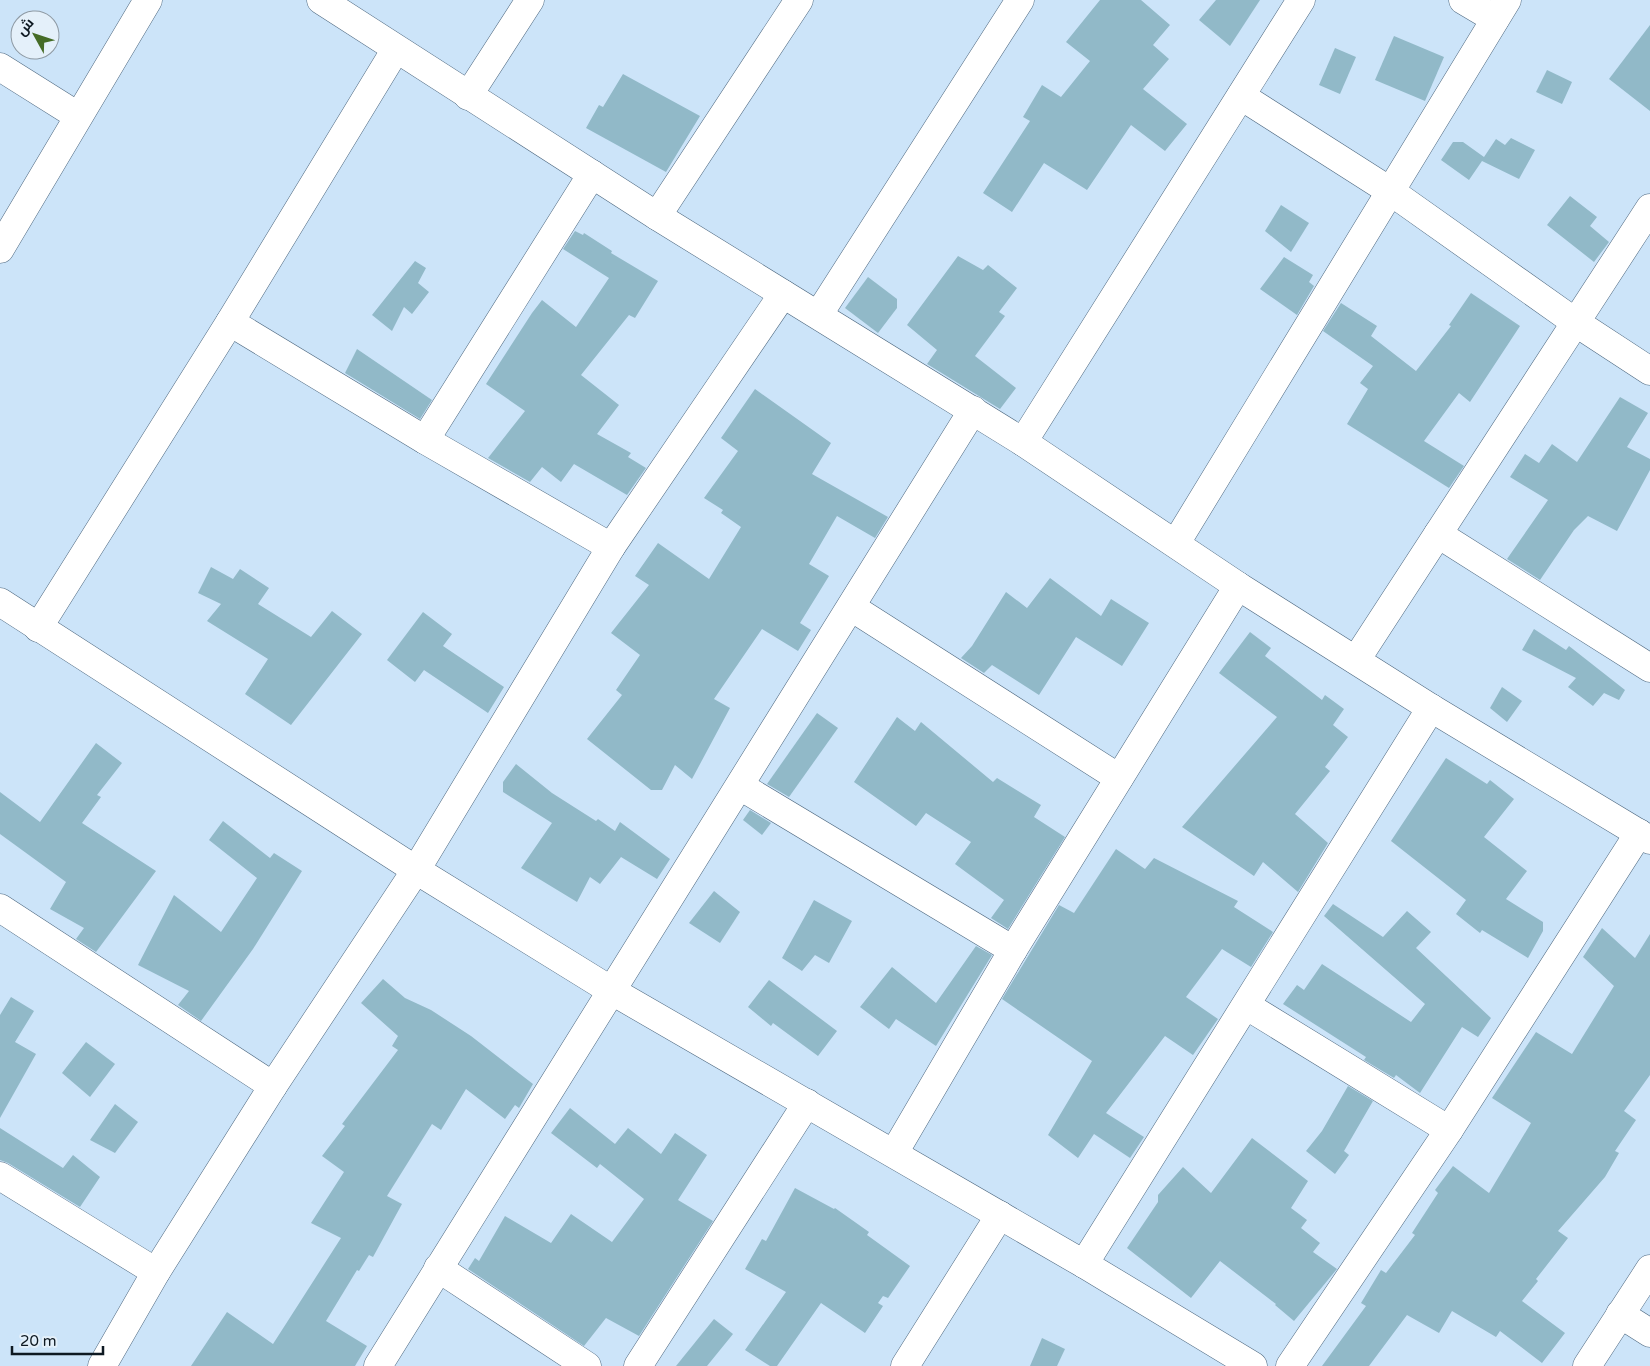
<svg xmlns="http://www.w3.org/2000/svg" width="1650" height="1366" viewBox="0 0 1650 1366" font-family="'Varela Round',Cairo,sans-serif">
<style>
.building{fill:#91b9c8}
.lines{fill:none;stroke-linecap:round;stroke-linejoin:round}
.street-casing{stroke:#4f6980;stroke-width:29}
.street{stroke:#fff;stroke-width:28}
</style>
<rect width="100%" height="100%" fill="#cce4f9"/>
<g class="building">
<polygon points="1100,0 1141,0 1170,25 1153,45 1169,59 1143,89 1187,124 1165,151 1131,125 1087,190 1044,163 1012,212 983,193 1030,121 1023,117 1042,85 1061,97 1090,61 1066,42"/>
<polygon points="1216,0 1260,0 1230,46 1199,20"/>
<polygon points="1650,25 1650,111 1609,79"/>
<polygon points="1394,36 1444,57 1425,101 1375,80"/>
<polygon points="1335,48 1356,57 1340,94 1319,85"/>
<polygon points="1547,70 1572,82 1562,104 1536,92"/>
<polygon points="623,74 700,116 666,172 586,128 599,105 603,107"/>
<polygon points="1511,138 1535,150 1519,179 1482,161 1469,180 1441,160 1453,142 1463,142 1484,157 1496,139 1505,145"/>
<polygon points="1570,196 1597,217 1590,226 1609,242 1594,262 1547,225"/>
<polygon points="1281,205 1309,223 1291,252 1265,231"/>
<polygon points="575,231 583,235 584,233 612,251 611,253 658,281 635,318 629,315 581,375 619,405 597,434 631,453 628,457 646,468 627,495 574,464 561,482 542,467 530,482 488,458 525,411 486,384 532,313 542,300 576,327 609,278 563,249"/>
<polygon points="958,256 983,270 988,265 1017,288 999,312 1005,316 975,356 1016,388 1000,409 927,364 937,350 907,325"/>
<polygon points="1284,257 1313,275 1309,282 1314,286 1297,315 1260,289"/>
<polygon points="415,261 426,268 418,283 429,292 412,314 404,307 392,331 372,315"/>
<polygon points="868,277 897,299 897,308 878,333 845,308"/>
<polygon points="1471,293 1520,326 1470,402 1459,393 1424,441 1464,466 1449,488 1347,424 1368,389 1360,383 1373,366 1323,331 1341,303 1377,326 1371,336 1416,371 1451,326 1449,325"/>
<polygon points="357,349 432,400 420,419 345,373"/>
<polygon points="755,389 831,443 812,474 888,517 875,538 837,516 809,564 829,576 800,623 811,630 798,651 762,629 714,699 730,708 692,779 675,765 662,790 651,790 587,739 622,695 616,690 640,655 611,633 649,585 635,576 658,543 709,579 741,527 721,513 723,510 704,498 738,451 721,438"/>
<polygon points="1620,397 1648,413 1627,447 1650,459 1650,470 1617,531 1588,516 1574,530 1540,580 1507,559 1548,500 1510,477 1525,454 1539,463 1552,444 1577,462"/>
<polygon points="211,567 233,579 240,569 269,588 258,604 311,637 332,611 362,634 291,725 245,694 268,659 207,621 221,604 198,593"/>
<polygon points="1050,578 1101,616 1111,599 1149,623 1122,666 1076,637 1039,695 992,665 984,673 961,658 972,646 1006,592 1027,608"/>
<polygon points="423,612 452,634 443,646 504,687 488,713 424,670 415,682 387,660"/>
<polygon points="1534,629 1566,650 1569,646 1625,690 1619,700 1604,693 1593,706 1568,687 1576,678 1522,650"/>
<polygon points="1250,632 1271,648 1265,656 1322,700 1325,695 1344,709 1333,725 1348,737 1325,767 1330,771 1295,814 1328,843 1298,892 1263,862 1254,876 1182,827 1277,717 1219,673"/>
<polygon points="1502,687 1522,701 1507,722 1490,708"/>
<polygon points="817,713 838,728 789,797 767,784"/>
<polygon points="897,717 915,731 921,722 993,782 997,778 1041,805 1034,817 1065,837 1008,929 991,918 1004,900 955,864 971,842 926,813 916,826 854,782"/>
<polygon points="96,743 122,763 97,795 101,797 82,823 156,871 96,952 76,939 84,928 50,909 66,882 0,834 0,792 40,822"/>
<polygon points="1446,758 1487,784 1490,780 1514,799 1484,837 1527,871 1506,899 1543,922 1543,931 1528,958 1482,930 1480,933 1456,914 1466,900 1391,841"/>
<polygon points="516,764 552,793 596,821 598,819 615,831 620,822 670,859 657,879 621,857 600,884 590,877 577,902 521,868 552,823 503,792 503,782"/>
<polygon points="750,810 771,823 762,835 743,820"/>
<polygon points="223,821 270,858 274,853 302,871 253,949 201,1021 178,1005 189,991 138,965 174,895 221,932 257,878 209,840"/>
<polygon points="1116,849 1145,869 1154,858 1238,901 1234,907 1273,932 1251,967 1222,949 1186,997 1218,1019 1193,1055 1165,1036 1106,1113 1144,1137 1130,1158 1094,1134 1078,1158 1048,1135 1092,1061 1002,999 1059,905 1074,913"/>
<polygon points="714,891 740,912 720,943 689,923"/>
<polygon points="814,900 852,921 829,963 815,955 802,971 782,958"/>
<polygon points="1333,904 1383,937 1407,911 1431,932 1416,948 1491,1018 1478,1037 1462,1027 1420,1093 1396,1075 1394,1078 1364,1060 1366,1057 1283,1004 1297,985 1304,990 1322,964 1411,1022 1425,1004 1324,916"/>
<polygon points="1602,928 1635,958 1650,934 1650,1075 1624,1111 1636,1120 1615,1151 1619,1153 1605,1177 1558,1231 1568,1238 1536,1279 1538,1281 1522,1301 1565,1333 1542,1363 1500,1331 1496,1337 1452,1311 1439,1333 1407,1315 1369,1366 1322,1366 1366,1306 1361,1303 1381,1270 1386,1273 1415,1235 1412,1233 1438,1193 1435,1190 1453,1166 1489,1193 1531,1123 1492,1098 1536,1032 1572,1054 1614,986 1583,957"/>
<polygon points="976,946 992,955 936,1046 896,1019 889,1029 860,1007 892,967 936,1003"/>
<polygon points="383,979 405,998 431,1010 471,1036 533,1084 519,1108 515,1105 505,1119 466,1089 441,1130 432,1124 387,1196 402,1204 373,1257 369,1255 359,1271 357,1270 326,1321 367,1346 355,1366 191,1366 227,1312 273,1344 341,1238 311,1223 344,1172 322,1156 345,1126 342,1124 398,1050 392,1046 398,1036 361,1003"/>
<polygon points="769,980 837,1031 818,1056 773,1023 771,1026 748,1007"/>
<polygon points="11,997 34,1011 15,1042 36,1054 0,1118 0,1015"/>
<polygon points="86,1042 115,1064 90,1097 62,1073"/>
<polygon points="1348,1086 1373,1101 1344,1151 1349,1155 1335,1174 1306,1151 1322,1131"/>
<polygon points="115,1104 138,1122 115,1153 90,1140"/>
<polygon points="570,1108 615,1144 628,1128 661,1154 675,1133 707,1155 678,1200 713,1221 639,1336 606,1318 584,1346 468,1269 475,1258 479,1261 505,1216 551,1243 571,1214 612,1242 644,1199 600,1164 597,1168 551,1133"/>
<polygon points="0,1128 63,1168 73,1155 100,1177 80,1207 8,1163 0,1160"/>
<polygon points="1252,1138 1308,1181 1291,1208 1307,1220 1301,1228 1320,1243 1313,1252 1337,1269 1294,1321 1275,1305 1276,1304 1220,1261 1191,1298 1127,1248 1158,1202 1158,1195 1183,1167 1211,1193"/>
<polygon points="795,1188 834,1209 835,1208 869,1232 867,1235 910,1266 888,1298 883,1296 878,1303 883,1306 865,1333 821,1303 777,1366 770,1366 745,1350 786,1292 745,1269 762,1239 766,1241"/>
<polygon points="714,1319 733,1334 707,1366 676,1366"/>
<polygon points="1042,1338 1065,1349 1057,1366 1030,1366"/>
</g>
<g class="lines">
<g class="street-casing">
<g id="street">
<polyline points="321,0 657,216 1023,442 1238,586 1431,708 1650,840"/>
<polyline points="1463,0 1495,19"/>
<polyline points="0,67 78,116"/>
<polyline points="468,96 530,0"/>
<polyline points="1241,96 1390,191 1575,322 1650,371"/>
<polyline points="657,216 799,0"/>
<polyline points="0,249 148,0"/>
<polyline points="819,314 1020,0"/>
<polyline points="230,322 425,440 611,547"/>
<polyline points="425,440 592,174"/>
<polyline points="1023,442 1301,0"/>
<polyline points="1438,534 1650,668"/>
<polyline points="1176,543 1507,0"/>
<polyline points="0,602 416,870 612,991 1084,1264 1253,1366"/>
<polyline points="851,607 1119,778"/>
<polyline points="38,628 230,322 396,49"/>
<polyline points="1356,660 1650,208"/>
<polyline points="740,786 1013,950"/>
<polyline points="0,908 273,1086"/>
<polyline points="1247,1006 1449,1130"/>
<polyline points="894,1153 1013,950 1238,586"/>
<polyline points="0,1176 156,1272"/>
<polyline points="1084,1264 1431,708"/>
<polyline points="438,1268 587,1366"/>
<polyline points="1620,1314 1650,1333"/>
<polyline points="102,1366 156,1272 273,1086 416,870 611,547 783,294"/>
<polyline points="378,1366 973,410"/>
<polyline points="638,1366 807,1103"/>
<polyline points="905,1366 1000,1215"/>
<polyline points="1290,1366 1449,1130 1639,833"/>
<polyline points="1587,1366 1650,1269"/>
</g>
</g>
<use href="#street" class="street"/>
</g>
<g transform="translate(35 35) rotate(310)"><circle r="24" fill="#e4f0fa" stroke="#8e9aa4"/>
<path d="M0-4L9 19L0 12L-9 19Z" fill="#456c27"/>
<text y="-8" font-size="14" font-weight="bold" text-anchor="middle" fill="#0e1922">ش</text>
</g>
<path d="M12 1346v8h91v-8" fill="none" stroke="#0e1922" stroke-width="2.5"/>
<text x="20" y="1346" font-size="15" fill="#0e1922" stroke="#e4f0fa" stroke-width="4" paint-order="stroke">20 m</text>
</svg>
